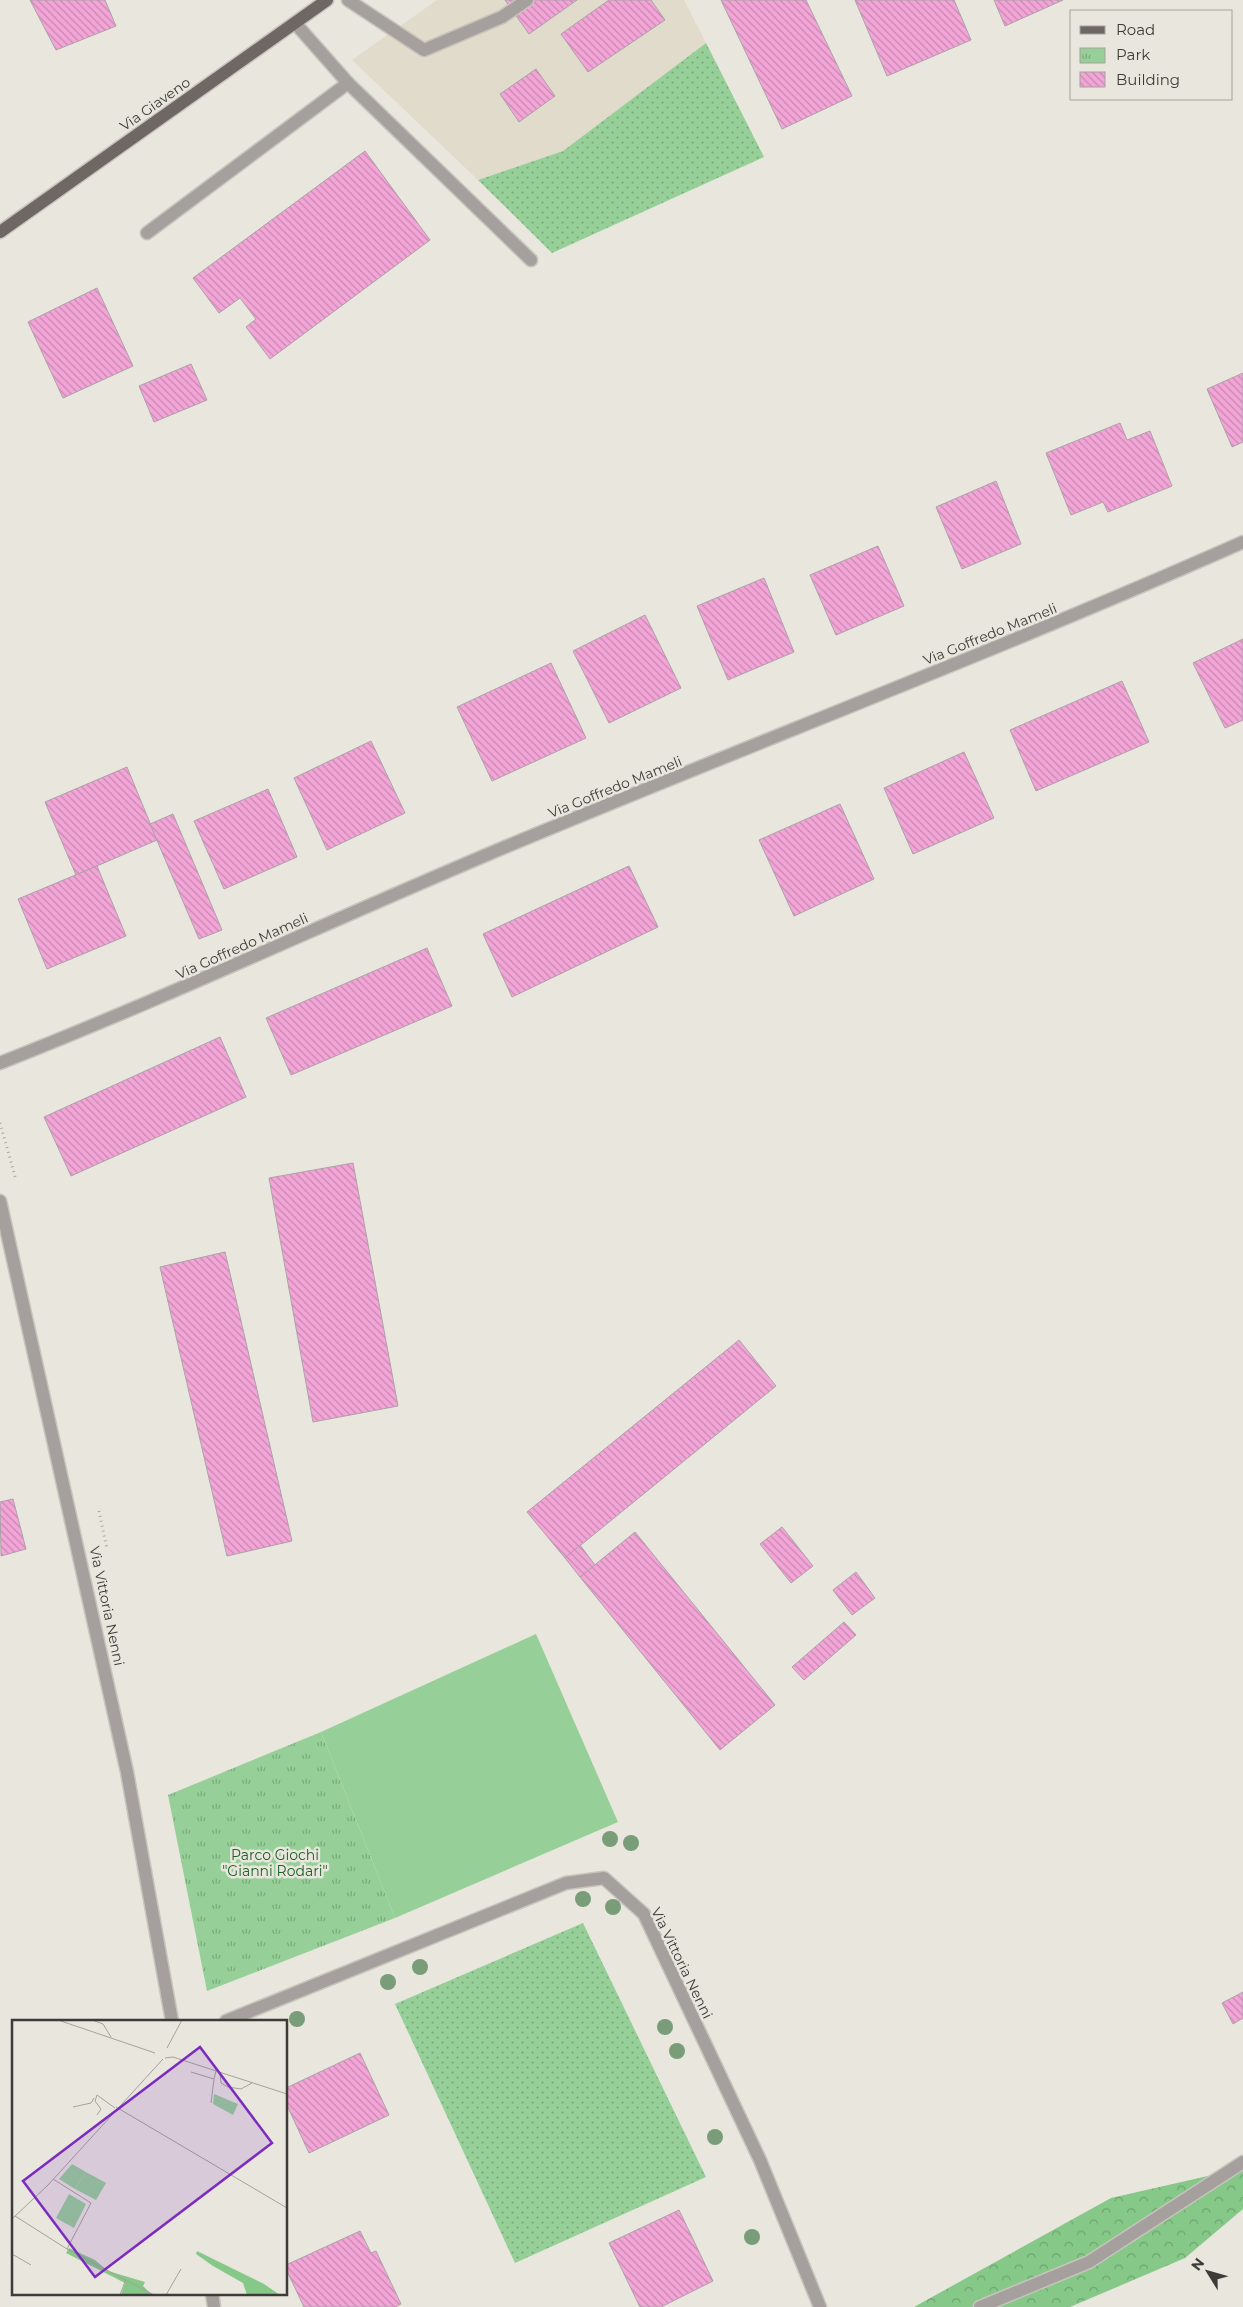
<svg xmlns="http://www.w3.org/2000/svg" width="1243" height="2307" viewBox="0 0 1243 2307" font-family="Montserrat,sans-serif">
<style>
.built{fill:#e1dbcb}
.grass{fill:url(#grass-dots)}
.forest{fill:url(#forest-crowns)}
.park{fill:url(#park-tufts)}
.pitch{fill:#96d098}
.building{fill:url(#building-back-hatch);stroke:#aba2a8}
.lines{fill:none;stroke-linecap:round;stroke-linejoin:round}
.minor-casing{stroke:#c7c4bc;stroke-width:15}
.major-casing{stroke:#c7c4bc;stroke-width:15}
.path{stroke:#adaaa3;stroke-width:3;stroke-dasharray:1 4;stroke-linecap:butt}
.minor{stroke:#a5a09e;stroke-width:12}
.major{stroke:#6e6763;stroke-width:12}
.tree{fill:#789d78}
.labels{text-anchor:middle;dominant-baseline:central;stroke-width:5;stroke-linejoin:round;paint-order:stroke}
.street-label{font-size:14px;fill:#3d3b38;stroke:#e9e6dd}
.park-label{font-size:14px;fill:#1c6126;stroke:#e9e6dd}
.inset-road{fill:none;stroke:#a4a29b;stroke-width:1}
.view{fill:#7b2cbf;fill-opacity:0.15;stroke:#7b2cbf;stroke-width:2.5}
.inset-edge{fill:none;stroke:#3d3b38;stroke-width:2.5}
</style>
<defs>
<pattern id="grass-dots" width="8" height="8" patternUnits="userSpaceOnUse" patternTransform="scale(1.25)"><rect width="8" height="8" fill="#96d098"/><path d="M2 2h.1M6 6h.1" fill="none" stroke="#7caa7d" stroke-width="1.8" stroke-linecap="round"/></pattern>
<pattern id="forest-crowns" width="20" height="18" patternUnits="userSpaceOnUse" patternTransform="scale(1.25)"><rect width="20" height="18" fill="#85c888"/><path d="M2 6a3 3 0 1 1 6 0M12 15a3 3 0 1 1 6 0" fill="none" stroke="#6ea470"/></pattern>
<pattern id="park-tufts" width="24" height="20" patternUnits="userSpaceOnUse" patternTransform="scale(1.25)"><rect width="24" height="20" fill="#96d098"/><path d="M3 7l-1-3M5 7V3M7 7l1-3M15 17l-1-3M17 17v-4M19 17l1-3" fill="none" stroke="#7caa7d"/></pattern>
<pattern id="building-back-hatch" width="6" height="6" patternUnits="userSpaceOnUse" patternTransform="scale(1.25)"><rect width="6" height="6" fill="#f4a5d8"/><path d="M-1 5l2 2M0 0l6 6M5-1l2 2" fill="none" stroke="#c788b0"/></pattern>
</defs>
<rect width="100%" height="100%" fill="#e9e6dd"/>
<polygon class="built" points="437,0 684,0 706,43 563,151 478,180 352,60"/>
<g class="grass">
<polygon points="706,43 764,157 552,253 478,180 563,151"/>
<polygon points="583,1923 706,2177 515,2263 395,2004"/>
</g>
<polygon class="forest" points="1243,2168 1243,2209 1185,2258 1070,2307 914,2307 1111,2198"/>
<polygon class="park" points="321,1732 395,1918 207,1991 168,1795"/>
<polygon class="pitch" points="536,1634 618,1822 395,1918 321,1732"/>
<g class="building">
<polygon points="30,0 105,0 116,26 56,50"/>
<polygon points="505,0 577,0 529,34"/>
<polygon points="609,0 651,0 665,20 588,72 561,34"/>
<polygon points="721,0 806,0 852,96 782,129"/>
<polygon points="855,0 954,0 971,40 887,76"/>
<polygon points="994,0 1063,0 1005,26"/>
<polygon points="536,69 555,96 519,122 500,94"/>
<polygon points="365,151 430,240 270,359 246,327 256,319 240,298 219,313 193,278"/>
<polygon points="97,288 133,366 63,398 28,322"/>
<polygon points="191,364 207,400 154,422 139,386"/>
<polygon points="1243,373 1243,442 1232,447 1207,389"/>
<polygon points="1120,423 1127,440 1150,431 1172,486 1108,512 1103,502 1071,515 1046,453"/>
<polygon points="996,481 1021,544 962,569 936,507"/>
<polygon points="878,546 904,606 836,635 810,575"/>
<polygon points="764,578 794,652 728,680 697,606"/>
<polygon points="645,615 681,688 609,723 573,651"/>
<polygon points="1243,639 1243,720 1225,728 1193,663"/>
<polygon points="551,663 586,738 492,781 457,707"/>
<polygon points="1122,681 1149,742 1036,791 1010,730"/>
<polygon points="371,741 405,813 327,850 294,778"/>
<polygon points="964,752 994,818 913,854 884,788"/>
<polygon points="127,767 157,840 76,875 45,802"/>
<polygon points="268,789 297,857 224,889 194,821"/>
<polygon points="840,804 874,879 794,916 759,840"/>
<polygon points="173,814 222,930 199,939 150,824"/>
<polygon points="97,866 126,936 47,969 18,899"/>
<polygon points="629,866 658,927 512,997 483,934"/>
<polygon points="427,948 452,1006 291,1075 266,1018"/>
<polygon points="220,1037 246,1097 71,1176 44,1117"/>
<polygon points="353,1163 398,1406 313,1422 269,1178"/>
<polygon points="225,1252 292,1541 227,1556 160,1267"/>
<polygon points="739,1340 776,1386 565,1558 527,1512"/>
<polygon points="13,1499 26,1549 1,1556 0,1502"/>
<polygon points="782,1527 813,1566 791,1583 760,1544"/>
<polygon points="635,1532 775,1705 720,1750 580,1577"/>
<polygon points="580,1545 595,1565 580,1577 565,1558"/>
<polygon points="856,1572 875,1598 852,1615 833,1590"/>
<polygon points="844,1622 856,1635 804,1680 792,1667"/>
<polygon points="1243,1992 1243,2018 1233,2024 1222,2003"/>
<polygon points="360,2053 389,2115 309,2153 286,2103 286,2088"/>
<polygon points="679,2210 713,2281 661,2307 640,2307 609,2243"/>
<polygon points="360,2231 371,2253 376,2251 401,2304 395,2307 304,2307 286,2269 286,2265"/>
</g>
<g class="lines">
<g class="minor-casing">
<g id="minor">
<polyline points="348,0 424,50 502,17 527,0"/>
<polyline points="348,83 531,260"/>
<polyline points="147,233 348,83 295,23"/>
<path d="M0,1063C168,997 332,920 498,850C746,746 997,651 1243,542"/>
<polyline points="0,1201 127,1772 172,2021"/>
<polyline points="226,2021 566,1883 604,1878 644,1914 760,2160 820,2307"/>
<polyline points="212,2293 214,2307"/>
<polyline points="980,2307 1089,2262 1243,2162"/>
</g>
</g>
<g class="major-casing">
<polyline id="major" points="0,232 327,0"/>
</g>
<g class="path">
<polyline points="0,1123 16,1180"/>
<polyline points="99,1511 107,1549"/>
</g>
<use href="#minor" class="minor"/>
<use href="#major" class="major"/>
</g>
<g class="tree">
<circle cx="610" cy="1839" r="8"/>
<circle cx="631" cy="1843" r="8"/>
<circle cx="583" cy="1899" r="8"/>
<circle cx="613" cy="1907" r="8"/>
<circle cx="420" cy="1967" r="8"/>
<circle cx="388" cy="1982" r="8"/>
<circle cx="297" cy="2019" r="8"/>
<circle cx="665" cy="2027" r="8"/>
<circle cx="677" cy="2051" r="8"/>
<circle cx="715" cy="2137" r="8"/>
<circle cx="752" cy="2237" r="8"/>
</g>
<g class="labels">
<g class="street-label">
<text transform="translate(155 104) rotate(-35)">Via Giaveno</text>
<text transform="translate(990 634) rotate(-22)">Via Goffredo Mameli</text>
<text transform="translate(615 787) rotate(-22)">Via Goffredo Mameli</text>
<text transform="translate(242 946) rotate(-24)">Via Goffredo Mameli</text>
<text transform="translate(107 1606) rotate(78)">Via Vittoria Nenni</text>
<text transform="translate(682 1963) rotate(64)">Via Vittoria Nenni</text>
</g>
<g class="park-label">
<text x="275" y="1855">Parco Giochi<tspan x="275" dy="16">"Gianni Rodari"</tspan></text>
</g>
</g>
<g transform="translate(12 2020)">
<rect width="275" height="275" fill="#e9e6dd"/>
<path d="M202,74L226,84L221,95L201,84ZM57,174L74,184L62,208L44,198Z" fill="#96d098"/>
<path d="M57,228L83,240L96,251L133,262L131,266L140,275H109L113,263L54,233ZM185,231L252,264L268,275H235L231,263L201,246L184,234Z" fill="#85c888"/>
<path d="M60,144L74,152L63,169L47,159Z" fill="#96d098"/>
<path d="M74,152L94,163L84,180L63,169Z" fill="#96d098"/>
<path class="inset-road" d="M46,0L143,33M80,0L91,4L99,17M155,28L170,0M153,38L161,37L275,74M179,52L202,59L204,51M208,53L209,63L216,67L229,69L240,63M199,83L202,59M61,87L79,83L82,78M104,87L275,188M85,95L89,89L83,81L85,75L103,88M3,196L55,229L79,183L41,159M0,199L36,165L151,39M55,229L142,275M0,234L19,245M108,275L114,259M154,275L169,249"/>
<path class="view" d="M188,27L260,123L83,257L11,161Z"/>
<rect width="275" height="275" class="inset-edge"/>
</g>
<rect x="1070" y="10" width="162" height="90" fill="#e9e6dd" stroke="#a4a29b"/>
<rect x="1080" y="26" width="25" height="8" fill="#6e6763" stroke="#a4a29b"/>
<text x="1116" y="35" font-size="15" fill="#3d3b38">Road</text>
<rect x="1080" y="48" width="25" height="15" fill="url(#park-tufts)" stroke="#a4a29b"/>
<text x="1116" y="60" font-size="15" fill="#3d3b38">Park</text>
<rect x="1080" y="72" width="25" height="15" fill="url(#building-back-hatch)" stroke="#a4a29b"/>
<text x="1116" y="85" font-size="15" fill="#3d3b38">Building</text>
<g transform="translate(1208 2272) rotate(307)" stroke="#e9e6dd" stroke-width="4" paint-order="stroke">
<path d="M0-4L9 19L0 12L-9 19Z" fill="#3d3b38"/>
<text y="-8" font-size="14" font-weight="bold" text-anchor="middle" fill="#3d3b38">N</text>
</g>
</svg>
